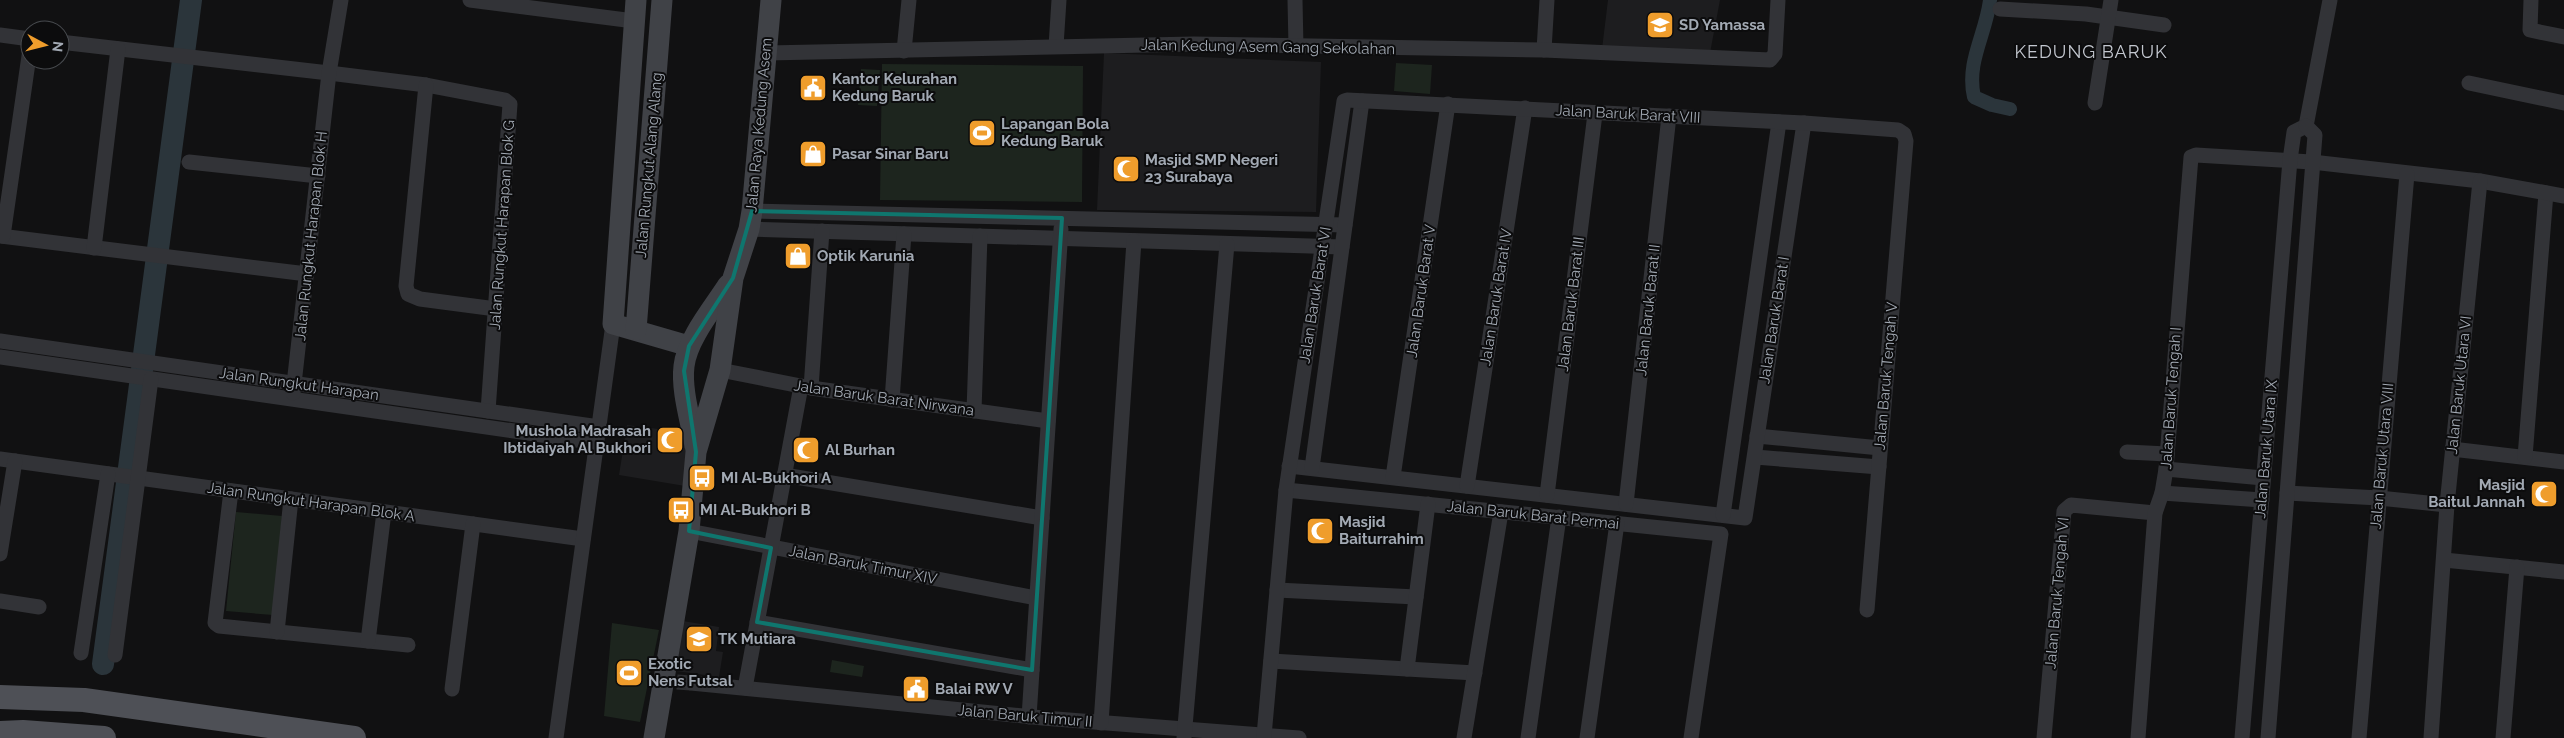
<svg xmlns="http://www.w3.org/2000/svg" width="2564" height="738" viewBox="0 0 2564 738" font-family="Raleway,sans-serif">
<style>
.built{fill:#1d1d1f}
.green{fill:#1d251e}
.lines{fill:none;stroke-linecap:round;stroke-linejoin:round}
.canal{stroke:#2b353b;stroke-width:14}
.river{stroke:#2b353b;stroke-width:22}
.street-tunnel{stroke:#2e2f32;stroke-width:15;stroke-dasharray:15 8;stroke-linecap:butt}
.street{stroke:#323337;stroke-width:15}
.secondary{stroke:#404247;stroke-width:21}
.primary{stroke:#4e5056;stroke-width:24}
.marked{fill:none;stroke:#0f766e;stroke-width:4;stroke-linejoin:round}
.labels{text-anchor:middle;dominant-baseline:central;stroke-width:4;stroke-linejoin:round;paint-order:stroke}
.poi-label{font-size:15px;font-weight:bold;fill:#a2a9b3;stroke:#0c0c0d;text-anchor:start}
.street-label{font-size:15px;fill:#a2a9b3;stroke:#0c0c0d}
.quarter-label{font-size:18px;letter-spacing:1px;fill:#c3c7cf;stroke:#0c0c0d}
</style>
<rect width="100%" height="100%" fill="#111112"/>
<g class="built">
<polygon points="1608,0 1720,0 1710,53 1602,49"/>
<polygon points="1104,53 1321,62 1316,212 1097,210"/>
<polygon points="627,425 682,432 688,462 685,486 619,475"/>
<polygon points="683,621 719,627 716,651 723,652 719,677 676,671"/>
</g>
<g class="green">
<polygon points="1396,63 1432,65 1430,94 1394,91"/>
<polygon points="882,64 1083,66 1082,202 880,200"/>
<polygon points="861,69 880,70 877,106 858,105"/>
<polygon points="236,512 282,516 273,615 226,611"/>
<polygon points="612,623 659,630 640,722 604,716"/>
<polygon points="832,660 864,666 862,677 830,672"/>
</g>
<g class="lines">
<path class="canal" d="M1990,0C1986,34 1966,62 1974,97L1992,105L2010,109"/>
<polyline class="river" points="103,664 191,0"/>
<polyline class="street-tunnel" points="677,682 691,683"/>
<g class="street">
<polyline points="470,0 634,21"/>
<polyline points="1295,0 1296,47"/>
<polyline points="2531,0 2530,30 2564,37"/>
<polyline points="2000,9 2086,14 2164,25"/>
<polyline points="0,35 30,39"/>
<polyline points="60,42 329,73 426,85 505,100 510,104 488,411"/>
<polyline points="1056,46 1059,0"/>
<polyline points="1544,50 1547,0"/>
<polyline points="904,51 909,0"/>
<polyline points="767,53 1194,44 1544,50 1770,60 1775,54 1778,0"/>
<polyline points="2469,83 2564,103"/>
<polyline points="426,85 406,286 408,294 420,299 496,309"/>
<polyline points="2095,103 2111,0"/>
<polyline points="2306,126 2330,0"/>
<polyline points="189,162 318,176"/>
<polyline points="752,211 1345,225"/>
<polyline points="749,229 1342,247"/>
<polyline points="0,236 307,274"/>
<polyline points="3,236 30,49"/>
<polyline points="94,248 118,49"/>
<polyline points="0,341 599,427"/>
<polyline points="0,357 597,443"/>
<polyline points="720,370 811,388 1048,421"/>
<polyline points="811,388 822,231"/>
<polyline points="293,393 329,73 341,0"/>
<polyline points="892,400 904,234"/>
<polyline points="974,411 980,236"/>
<polyline points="1757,436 1880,448"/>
<polyline points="2452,449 2564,462"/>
<polyline points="2127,452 2167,454"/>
<polyline points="1755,457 1879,467"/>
<polyline points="2525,457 2546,193"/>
<polyline points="0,459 583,539"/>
<polyline points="1289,466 1745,518 1804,123"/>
<polyline points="1312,468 1362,101"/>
<polyline points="2166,469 2263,478"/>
<polyline points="784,475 1042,518"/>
<polyline points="1393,477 1448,104"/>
<polyline points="1467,486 1525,108"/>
<polyline points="1286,490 1721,534 1691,738"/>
<polyline points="231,491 215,623 219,626 408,645"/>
<polyline points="2162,493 2262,500"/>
<polyline points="2287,493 2379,498 2447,505"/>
<polyline points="1547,495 1595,114"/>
<polyline points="1626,504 1669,116"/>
<polyline points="1723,515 1779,122"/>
<polyline points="689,531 1036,598"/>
<polyline points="0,554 15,461"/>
<polyline points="2444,560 2564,572"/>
<polyline points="1277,590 1416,597"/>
<polyline points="0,601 39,607"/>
<polyline points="757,622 1032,670"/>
<polyline points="277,632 291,499"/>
<polyline points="368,641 384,512"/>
<polyline points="81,653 108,474"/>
<polyline points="115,655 151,379"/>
<polyline points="1271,661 1475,673"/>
<polyline points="1407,669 1428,504"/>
<polyline points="691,683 1043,718 1299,738"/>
<polyline points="745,688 801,386"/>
<polyline points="452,689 473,524"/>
<polyline points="1029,717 1061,229"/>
<polyline points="1101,723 1134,241"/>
<polyline points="1264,736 1286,490 1344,101 1347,100 1804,123 1898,130 1904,134 1906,141 1867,610"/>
<polyline points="556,738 613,324"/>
<polyline points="1184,738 1227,244"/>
<polyline points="1464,738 1501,512"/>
<polyline points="1528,738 1559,517"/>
<polyline points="1587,738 1617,523"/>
<polyline points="2044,738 2064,511 2071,505 2155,513"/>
<polyline points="2138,738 2155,513 2162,493 2166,469 2191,157 2196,155 2312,162 2480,181 2564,196"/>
<polyline points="2242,738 2290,160 2294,132 2306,126"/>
<polyline points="2268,738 2315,135 2306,126"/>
<polyline points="2359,738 2407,174"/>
<polyline points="2431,738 2447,505 2480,181"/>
<polyline points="2503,738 2517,567"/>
</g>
<g class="secondary">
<polyline points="636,0 613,324 689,346"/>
<polyline points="636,330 662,0"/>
<path d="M695,446C691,421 681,391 684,366C687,339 714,307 728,285"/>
<polyline points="654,738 689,531 696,452 720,370 733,278 749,229 752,211 771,0"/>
</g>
<g class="primary">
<polyline points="0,697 84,700 354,738"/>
<polyline points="0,733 23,732 104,738"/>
</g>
</g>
<path class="marked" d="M752,211L1062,218L1032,670L757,622L771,548L689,531L696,452L684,371L689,346L733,278Z"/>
<defs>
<g id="school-square" transform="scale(1.4375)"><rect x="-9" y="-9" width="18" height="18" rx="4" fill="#ef9d2c" stroke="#0c0c0d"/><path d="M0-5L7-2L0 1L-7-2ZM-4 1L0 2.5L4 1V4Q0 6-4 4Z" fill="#fff"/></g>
<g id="civic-square" transform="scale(1.4375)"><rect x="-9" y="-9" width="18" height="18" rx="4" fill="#ef9d2c" stroke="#0c0c0d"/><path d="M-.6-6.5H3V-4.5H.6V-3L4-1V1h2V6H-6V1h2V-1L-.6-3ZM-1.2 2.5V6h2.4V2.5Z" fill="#fff"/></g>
<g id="stadium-square" transform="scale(1.4375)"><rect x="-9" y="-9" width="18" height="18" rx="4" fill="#ef9d2c" stroke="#0c0c0d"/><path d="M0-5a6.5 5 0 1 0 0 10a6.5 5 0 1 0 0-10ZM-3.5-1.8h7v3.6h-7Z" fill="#fff"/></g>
<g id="shop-square" transform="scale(1.4375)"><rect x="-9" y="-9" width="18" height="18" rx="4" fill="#ef9d2c" stroke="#0c0c0d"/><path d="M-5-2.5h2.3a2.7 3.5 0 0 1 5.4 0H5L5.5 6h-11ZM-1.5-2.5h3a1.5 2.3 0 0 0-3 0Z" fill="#fff"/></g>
<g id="mosque-square" transform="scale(1.4375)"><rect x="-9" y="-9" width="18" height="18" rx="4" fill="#ef9d2c" stroke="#0c0c0d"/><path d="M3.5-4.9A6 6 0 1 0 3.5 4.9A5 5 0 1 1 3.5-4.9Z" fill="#fff"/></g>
<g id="bus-square" transform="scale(1.4375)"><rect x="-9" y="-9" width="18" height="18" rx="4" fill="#ef9d2c" stroke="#0c0c0d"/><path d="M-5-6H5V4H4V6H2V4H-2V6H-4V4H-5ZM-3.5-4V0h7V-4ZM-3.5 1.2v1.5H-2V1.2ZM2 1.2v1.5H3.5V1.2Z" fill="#fff"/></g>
</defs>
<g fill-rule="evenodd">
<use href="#school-square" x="1660" y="25"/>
<use href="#civic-square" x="813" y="88"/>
<use href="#stadium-square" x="982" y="133"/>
<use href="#shop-square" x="813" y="154"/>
<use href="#mosque-square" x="1126" y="169"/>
<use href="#shop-square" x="798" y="256"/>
<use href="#mosque-square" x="670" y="440"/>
<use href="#mosque-square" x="806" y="450"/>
<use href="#bus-square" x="702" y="478"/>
<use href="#mosque-square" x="2544" y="494"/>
<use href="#bus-square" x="681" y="510"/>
<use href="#mosque-square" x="1320" y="531"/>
<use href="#school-square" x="699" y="639"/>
<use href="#stadium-square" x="629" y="673"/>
<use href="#civic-square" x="916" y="689"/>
</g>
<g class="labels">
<g class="poi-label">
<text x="1679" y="25">SD Yamassa</text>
<text x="832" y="79">Kantor Kelurahan<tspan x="832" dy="17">Kedung Baruk</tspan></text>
<text x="1001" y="124">Lapangan Bola<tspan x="1001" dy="17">Kedung Baruk</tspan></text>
<text x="832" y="154">Pasar Sinar Baru</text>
<text x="1145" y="160">Masjid SMP Negeri<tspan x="1145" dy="17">23 Surabaya</tspan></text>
<text x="817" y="256">Optik Karunia</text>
<text x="651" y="431" text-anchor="end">Mushola Madrasah<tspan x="651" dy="17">Ibtidaiyah Al Bukhori</tspan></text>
<text x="825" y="450">Al Burhan</text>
<text x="721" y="478">MI Al-Bukhori A</text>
<text x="2525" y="485" text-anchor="end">Masjid<tspan x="2525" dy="17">Baitul Jannah</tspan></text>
<text x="700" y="510">MI Al-Bukhori B</text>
<text x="1339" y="522">Masjid<tspan x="1339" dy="17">Baiturrahim</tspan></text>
<text x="718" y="639">TK Mutiara</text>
<text x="648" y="664">Exotic<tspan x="648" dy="17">Nens Futsal</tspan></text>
<text x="935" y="689">Balai RW V</text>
</g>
<g class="street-label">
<text transform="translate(1268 47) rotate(1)">Jalan Kedung Asem Gang Sekolahan</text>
<text transform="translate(1628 114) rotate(3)">Jalan Baruk Barat VIII</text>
<text transform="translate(759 125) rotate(-85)">Jalan Raya Kedung Asem</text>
<text transform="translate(649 165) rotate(-85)">Jalan Rungkut Alang Alang</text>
<text transform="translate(502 225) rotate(-86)">Jalan Rungkut Harapan Blok G</text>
<text transform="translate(311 236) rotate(-84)">Jalan Rungkut Harapan Blok H</text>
<text transform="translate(1421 291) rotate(-82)">Jalan Baruk Barat V</text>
<text transform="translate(1315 295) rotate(-81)">Jalan Baruk Barat VI</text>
<text transform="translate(1496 297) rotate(-81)">Jalan Baruk Barat IV</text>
<text transform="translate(1571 304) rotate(-83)">Jalan Baruk Barat III</text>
<text transform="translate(1648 310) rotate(-84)">Jalan Baruk Barat II</text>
<text transform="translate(1774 320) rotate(-81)">Jalan Baruk Barat I</text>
<text transform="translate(1886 376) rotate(-85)">Jalan Baruk Tengah V</text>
<text transform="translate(299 384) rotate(8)">Jalan Rungkut Harapan</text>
<text transform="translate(2459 385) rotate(-84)">Jalan Baruk Utara VI</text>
<text transform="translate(884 398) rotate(8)">Jalan Baruk Barat Nirwana</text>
<text transform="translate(2171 398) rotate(-86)">Jalan Baruk Tengah I</text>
<text transform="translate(2266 449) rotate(-85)">Jalan Baruk Utara IX</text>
<text transform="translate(2382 456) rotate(-85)">Jalan Baruk Utara VIII</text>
<text transform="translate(311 502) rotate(8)">Jalan Rungkut Harapan Blok A</text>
<text transform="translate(1533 515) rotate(6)">Jalan Baruk Barat Permai</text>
<text transform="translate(863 565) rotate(11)">Jalan Baruk Timur XIV</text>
<text transform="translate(2057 593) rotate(-85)">Jalan Baruk Tengah VI</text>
<text transform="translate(1025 716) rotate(5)">Jalan Baruk Timur II</text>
</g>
<g class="quarter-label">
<text x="2091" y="51">KEDUNG BARUK</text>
</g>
</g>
<g transform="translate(45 45) rotate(97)"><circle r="24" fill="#0c0c0d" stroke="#484b4f"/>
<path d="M0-4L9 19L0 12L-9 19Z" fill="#ef9d2c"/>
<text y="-8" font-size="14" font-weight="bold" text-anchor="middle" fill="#a2a9b3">N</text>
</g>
</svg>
